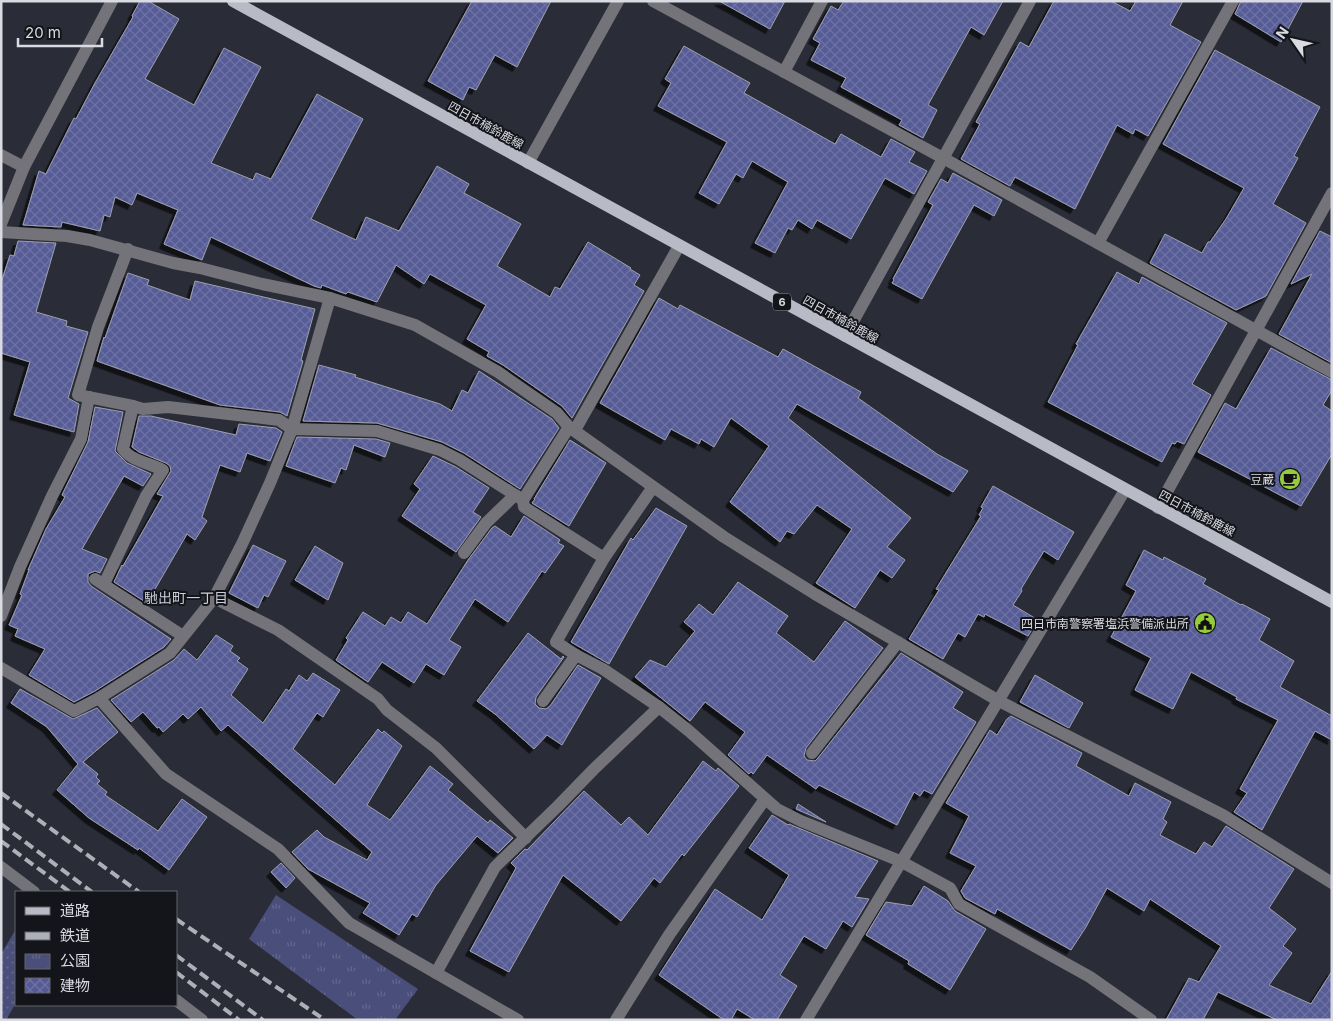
<svg xmlns="http://www.w3.org/2000/svg" width="1333" height="1021" viewBox="0 0 1333 1021" font-family="Inter,'Noto Sans JP',sans-serif">
<style>
.grass{fill:url(#grass-dots)}
.park{fill:url(#park-tufts)}
.building{fill:url(#building-cross-hatch);stroke:#9da0ad;filter:url(#shadow)}
.lines{fill:none;stroke-linecap:round;stroke-linejoin:round}
.minor{stroke:#737379;stroke-width:12}
.major{stroke:#b8bac6;stroke-width:12}
.rail{stroke:#aeb0b8;stroke-width:4;stroke-dasharray:10 5;stroke-linecap:butt}
.labels{text-anchor:middle;dominant-baseline:central;stroke-width:4;stroke-linejoin:round;paint-order:stroke}
.shield{fill:#14151a;stroke:#9fa0a6;stroke-width:1}
.shield-label{font-size:11px;font-weight:bold;fill:#dadbe2}
.street-label{font-size:12px;fill:#dadbe2;stroke:#14151a}
.poi-label{font-size:12px;fill:#dadbe2;stroke:#14151a;text-anchor:end}
.neighbourhood-label{font-size:14px;fill:#cacddb;stroke:#14151a}
</style>
<defs>
<pattern id="grass-dots" width="8" height="8" patternUnits="userSpaceOnUse" patternTransform="scale(1.25)"><rect width="8" height="8" fill="#4a4e7b"/><path d="M2 2h.1M6 6h.1" fill="none" stroke="#64678d" stroke-width="1.8" stroke-linecap="round"/></pattern>
<pattern id="park-tufts" width="24" height="20" patternUnits="userSpaceOnUse" patternTransform="scale(1.25)"><rect width="24" height="20" fill="#4a4e7b"/><path d="M3 7l-1-3M5 7V3M7 7l1-3M15 17l-1-3M17 17v-4M19 17l1-3" fill="none" stroke="#64678d"/></pattern>
<pattern id="building-cross-hatch" width="8" height="8" patternUnits="userSpaceOnUse" patternTransform="scale(1.25)"><rect width="8" height="8" fill="#565b96"/><path d="M0 0l8 8M0 8l8-8" fill="none" stroke="#6e72a4"/></pattern>
<filter id="shadow"><feDropShadow dx="-4.5" dy="4.5" stdDeviation="0" flood-color="#0009"/></filter>
</defs>
<rect width="100%" height="100%" fill="#2a2c37"/>
<polygon class="grass" points="16,929 16,1003 6,1020 1,1020 1,954"/>
<polygon class="park" points="276,895 418,989 395,1020 358,1020 249,939"/>
<g class="building">
<polygon points="140,1 148,1 179,19 145,79 194,105 224,48 261,67 211,163 253,180 256,173 271,179 317,94 363,119 311,219 356,240 366,217 399,231 437,166 469,184 464,193 521,224 497,266 550,297 555,287 560,289 588,242 631,268 630,269 640,275 634,285 644,291 572,418 562,406 503,365 487,356 489,352 467,339 486,305 430,274 424,284 396,265 377,302 348,292 346,294 322,285 321,288 314,286 211,237 202,260 164,244 178,210 137,193 132,205 115,197 110,217 104,215 100,231 62,222 61,227 23,225 39,171 46,174 74,118 76,119 95,83 133,17 132,16"/>
<polygon points="472,1 551,1 517,67 495,55 476,90 469,87 463,100 428,81"/>
<polygon points="719,1 785,1 770,29"/>
<polygon points="844,1 1003,1 984,35 971,27 928,105 937,110 923,138 899,125 902,120 841,87 846,78 811,60 820,43 813,39 831,6 838,10"/>
<polygon points="1054,1 1111,1 1130,11 1136,1 1183,1 1170,25 1201,42 1148,136 1135,129 1133,134 1117,125 1075,209 1015,177 1010,186 961,159 980,124 976,122 1020,42 1029,47"/>
<polygon points="1241,1 1303,1 1281,42 1235,14"/>
<polygon points="684,46 750,83 744,93 835,144 841,134 881,157 891,139 915,152 909,162 927,171 914,194 885,178 851,239 817,220 812,229 798,220 792,230 788,228 775,253 755,243 788,182 752,161 743,178 736,174 719,204 699,193 727,142 658,106 671,83 665,79"/>
<polygon points="1215,50 1320,107 1294,156 1298,158 1273,204 1306,223 1266,296 1236,310 1150,263 1165,234 1202,253 1208,242 1210,242 1226,219 1244,188 1163,144"/>
<polygon points="953,173 1002,200 994,216 974,205 922,299 892,283 894,280 893,279 933,205 928,202 941,179 948,183"/>
<polygon points="1320,231 1332,237 1332,363 1279,334 1312,274 1291,284"/>
<polygon points="18,241 56,243 36,312 67,321 66,326 88,332 68,398 79,404 74,432 14,415 30,362 1,353 1,283 10,255 14,256"/>
<polygon points="1117,272 1139,284 1142,277 1227,323 1192,384 1211,395 1184,444 1177,441 1175,444 1172,443 1162,462 1048,402 1078,345 1076,344"/>
<polygon points="128,273 149,280 147,285 190,300 195,281 315,309 301,360 303,361 287,416 280,412 220,405 97,361 104,337 105,338"/>
<polygon points="659,298 678,309 680,305 778,357 783,349 861,392 858,398 937,454 968,471 953,492 797,404 788,418 911,518 887,547 905,560 892,578 880,570 855,608 816,583 852,529 817,505 794,534 787,531 780,542 730,502 769,446 731,418 714,447 701,439 699,444 671,429 665,440 600,403"/>
<polygon points="1271,348 1332,380 1332,390 1323,405 1332,411 1332,454 1301,506 1198,452 1225,403 1236,409"/>
<polygon points="319,365 356,375 355,377 440,404 452,411 462,390 468,393 479,371 552,419 559,428 520,489 464,453 442,442 377,423 303,421"/>
<polygon points="95,407 123,412 115,451 127,463 151,474 143,486 124,476 82,549 107,559 100,573 95,571 88,574 88,582 91,586 171,639 164,647 95,691 74,702 29,675 45,649 15,636 18,629 9,625 22,595 20,594 29,570 28,570 46,529 65,497 62,495 88,442"/>
<polygon points="139,416 151,416 236,435 239,424 276,428 282,432 270,461 247,453 240,472 220,465 202,517 207,521 195,540 187,534 147,603 114,582 122,565 123,566 163,496 157,494 171,471 170,466 166,463 139,452 132,447"/>
<polygon points="297,437 376,439 390,443 385,457 354,445 346,470 341,468 335,483 286,466"/>
<polygon points="570,440 606,463 569,526 532,503 535,499 534,499"/>
<polygon points="433,456 456,467 489,488 473,512 481,517 456,552 402,516 420,489 414,484"/>
<polygon points="993,486 1074,532 1058,560 1044,551 1021,589 1022,591 1013,605 1038,620 1028,636 985,614 984,617 978,614 965,637 958,633 943,659 909,639 939,590 936,589 981,516 979,515 983,508 981,507"/>
<polygon points="656,508 687,526 609,664 571,642 631,538 633,540"/>
<polygon points="524,516 560,540 558,543 564,546 545,573 542,571 508,622 475,599 449,640 461,647 444,675 426,664 414,683 382,662 368,682 336,660 348,640 346,638 363,612 385,626 391,617 401,623 408,612 427,624 468,560 492,528 495,526 511,537"/>
<polygon points="253,545 286,561 268,597 264,595 258,608 229,593"/>
<polygon points="315,546 343,563 328,600 295,580"/>
<polygon points="1144,550 1163,560 1164,557 1206,579 1203,584 1241,605 1242,604 1270,619 1259,640 1294,661 1280,687 1332,716 1332,740 1315,731 1262,830 1234,812 1247,793 1240,789 1278,720 1236,699 1237,697 1191,672 1173,709 1135,690 1151,658 1111,637 1136,591 1126,585"/>
<polygon points="738,582 788,616 776,633 814,662 845,621 883,648 806,748 804,756 807,760 815,761 818,758 901,653 963,692 953,708 976,722 932,794 924,790 920,796 914,792 897,825 819,785 816,789 767,755 753,774 751,772 749,774 728,755 745,732 705,702 690,721 635,677 650,660 666,667 695,631 684,622 699,604 713,615"/>
<polygon points="528,633 561,659 563,656 564,657 536,697 535,704 539,708 546,709 550,706 578,665 601,678 562,745 547,735 534,749 495,714 477,701"/>
<polygon points="216,635 233,646 230,651 240,658 237,661 248,669 231,695 263,723 286,689 289,691 299,675 307,681 313,673 340,690 323,717 317,713 293,749 335,785 378,729 382,733 384,731 402,746 367,805 390,820 430,766 453,784 448,790 488,823 490,820 513,838 498,853 477,836 436,885 417,917 412,914 399,935 363,913 370,903 308,869 292,852 317,830 324,837 367,860 372,852 228,725 221,731 201,707 188,719 183,714 163,732 159,727 157,728 143,712 131,722 111,700 174,660 184,649 197,660"/>
<polygon points="1035,675 1083,703 1069,728 1020,702"/>
<polygon points="20,689 73,719 97,708 118,732 83,762 98,774 96,777 100,781 97,784 107,792 105,795 158,831 182,799 207,817 169,870 139,848 138,850 89,818 57,790 78,764 47,727 11,703"/>
<polygon points="1011,716 1082,753 1076,766 1129,796 1135,783 1171,802 1163,819 1167,822 1160,835 1196,854 1204,842 1212,847 1226,826 1294,869 1269,908 1296,929 1283,946 1292,953 1269,985 1311,1004 1332,971 1332,1020 1277,1020 1218,992 1203,1020 1166,1020 1189,978 1199,982 1221,946 1150,899 1144,911 1107,888 1086,927 1071,950 997,909 995,914 965,898 961,891 976,866 950,853 969,816 946,803 990,730 997,735 1007,719"/>
<polygon points="703,761 716,771 718,768 739,786 684,856 682,854 660,883 654,878 621,921 563,875 509,972 470,951 516,868 511,863 525,849 527,850 584,791 621,825 629,817 648,835"/>
<polygon points="798,804 826,822 796,809"/>
<polygon points="772,815 788,825 789,824 878,861 855,897 869,899 852,927 843,921 826,949 804,936 780,975 797,986 777,1020 755,1020 737,1009 731,1020 724,1020 659,975 715,889 762,920 789,875 749,848"/>
<polygon points="281,863 295,878 286,888 271,872"/>
<polygon points="924,886 948,901 955,911 986,929 950,990 908,964 909,961 866,935 886,902 912,906"/>
</g>
<g class="lines">
<g class="minor">
<polyline points="653,1 943,158 1332,372"/>
<polyline points="784,72 822,1"/>
<polyline points="1,155 24,167"/>
<polyline points="528,163 618,1"/>
<polyline points="1,224 24,167 112,1"/>
<polyline points="1,232 67,236 90,240 173,263 200,268 262,284 330,298 415,325 498,372 557,413 569,427 724,537 815,594 999,701 1223,815 1332,883"/>
<polyline points="1098,243 1233,1"/>
<polyline points="128,249 98,327 78,395 133,406 143,409 168,407 279,420 292,429 377,431 440,450 460,460 523,500"/>
<polyline points="845,336 1030,1"/>
<polyline points="569,427 523,500 524,507 604,558"/>
<polyline points="575,430 679,246"/>
<polyline points="1158,508 1332,193"/>
<polyline points="464,553 486,523 515,495"/>
<polyline points="95,579 183,636"/>
<path d="M104,584L146,496L163,470C150,463 131,461 123,449L133,406"/>
<polyline points="214,598 278,630 378,699 387,710 436,748 526,838"/>
<polyline points="1,616 20,567 52,496 81,439 89,397"/>
<polyline points="1,668 74,711 99,698 170,653 214,598 242,544 270,483 292,429 330,298"/>
<polyline points="99,698 166,774 278,849 349,923 518,1020"/>
<polyline points="543,701 576,655"/>
<polyline points="659,707 689,731 777,809 801,821 900,861 950,888 959,904 1090,977 1151,1020"/>
<polyline points="812,753 898,642"/>
<polyline points="1,867 34,892"/>
<polyline points="436,973 495,867 558,806 594,769 659,707 603,669 576,655 556,642 604,558 653,487"/>
<polyline points="176,1000 202,1020"/>
<polyline points="616,1020 669,935 765,799"/>
<path d="M806,1020C911,843 1020,667 1125,490"/>
</g>
<polyline class="major" points="233,1 1332,602"/>
<g class="rail">
<polyline points="1,793 139,892"/>
<polyline points="1,824 92,892"/>
<polyline points="1,841 70,892"/>
<polyline points="176,919 325,1020"/>
<polyline points="176,955 263,1020"/>
<polyline points="176,972 239,1020"/>
</g>
</g>
<defs>
<g id="cafe-disc" transform="scale(1.125)"><circle r="9.5" fill="#94cc3c" stroke="#14151a"/><path d="M-5.5-4.5H6V0H3Q3 3.5 0 3.5H-2.5Q-5.5 3.5-5.5 0ZM3-3.2v2h1.7v-2ZM-6 4.5H4V6H-6Z" fill="#111"/></g>
<g id="civic-disc" transform="scale(1.125)"><circle r="9.5" fill="#94cc3c" stroke="#14151a"/><path d="M-.6-6.5H3V-4.5H.6V-3L4-1V1h2V6H-6V1h2V-1L-.6-3ZM-1.2 2.5V6h2.4V2.5Z" fill="#111"/></g>
</defs>
<g fill-rule="evenodd">
<use href="#cafe-disc" x="1290" y="479"/>
<use href="#civic-disc" x="1205" y="623"/>
</g>
<g class="labels">
<rect class="shield" x="773" y="293.5" width="18" height="17" rx="4"/>
<g class="shield-label">
<text x="782" y="302">6</text>
</g>
<g class="street-label">
<text transform="translate(486 125) rotate(29)">四日市楠鈴鹿線</text>
<text transform="translate(841 319) rotate(29)">四日市楠鈴鹿線</text>
<text transform="translate(1197 513) rotate(28)">四日市楠鈴鹿線</text>
</g>
<g class="poi-label">
<text x="1274" y="479">豆蔵</text>
<text x="1189" y="623">四日市南警察署塩浜警備派出所</text>
</g>
<g class="neighbourhood-label">
<text x="186" y="597">馳出町一丁目</text>
</g>
</g>
<rect width="1333" height="1021" fill="none" stroke="#dadbe2" stroke-width="5"/>
<rect x="15" y="891" width="162" height="115" fill="#14151a" stroke="#63646a"/>
<rect x="25" y="907" width="25" height="8" fill="#b8bac6" stroke="#63646a"/>
<text x="60" y="916" font-size="15" fill="#dadbe2">道路</text>
<rect x="25" y="932" width="25" height="8" fill="#aeb0b8" stroke="#63646a"/>
<text x="60" y="941" font-size="15" fill="#dadbe2">鉄道</text>
<rect x="25" y="954" width="25" height="15" fill="url(#park-tufts)" stroke="#63646a"/>
<text x="60" y="966" font-size="15" fill="#dadbe2">公園</text>
<rect x="25" y="978" width="25" height="15" fill="url(#building-cross-hatch)" stroke="#63646a"/>
<text x="60" y="991" font-size="15" fill="#dadbe2">建物</text>
<g transform="translate(1293 40) rotate(304)" stroke="#14151a" stroke-width="4" paint-order="stroke">
<path d="M0-4L9 19L0 12L-9 19Z" fill="#dadbe2"/>
<text y="-8" font-size="14" font-weight="bold" text-anchor="middle" fill="#dadbe2">N</text>
</g>
<path d="M18 38v8h84v-8" fill="none" stroke="#dadbe2" stroke-width="2.5"/>
<text x="25" y="38" font-size="15" fill="#dadbe2" stroke="#14151a" stroke-width="4" paint-order="stroke">20 m</text>
</svg>
